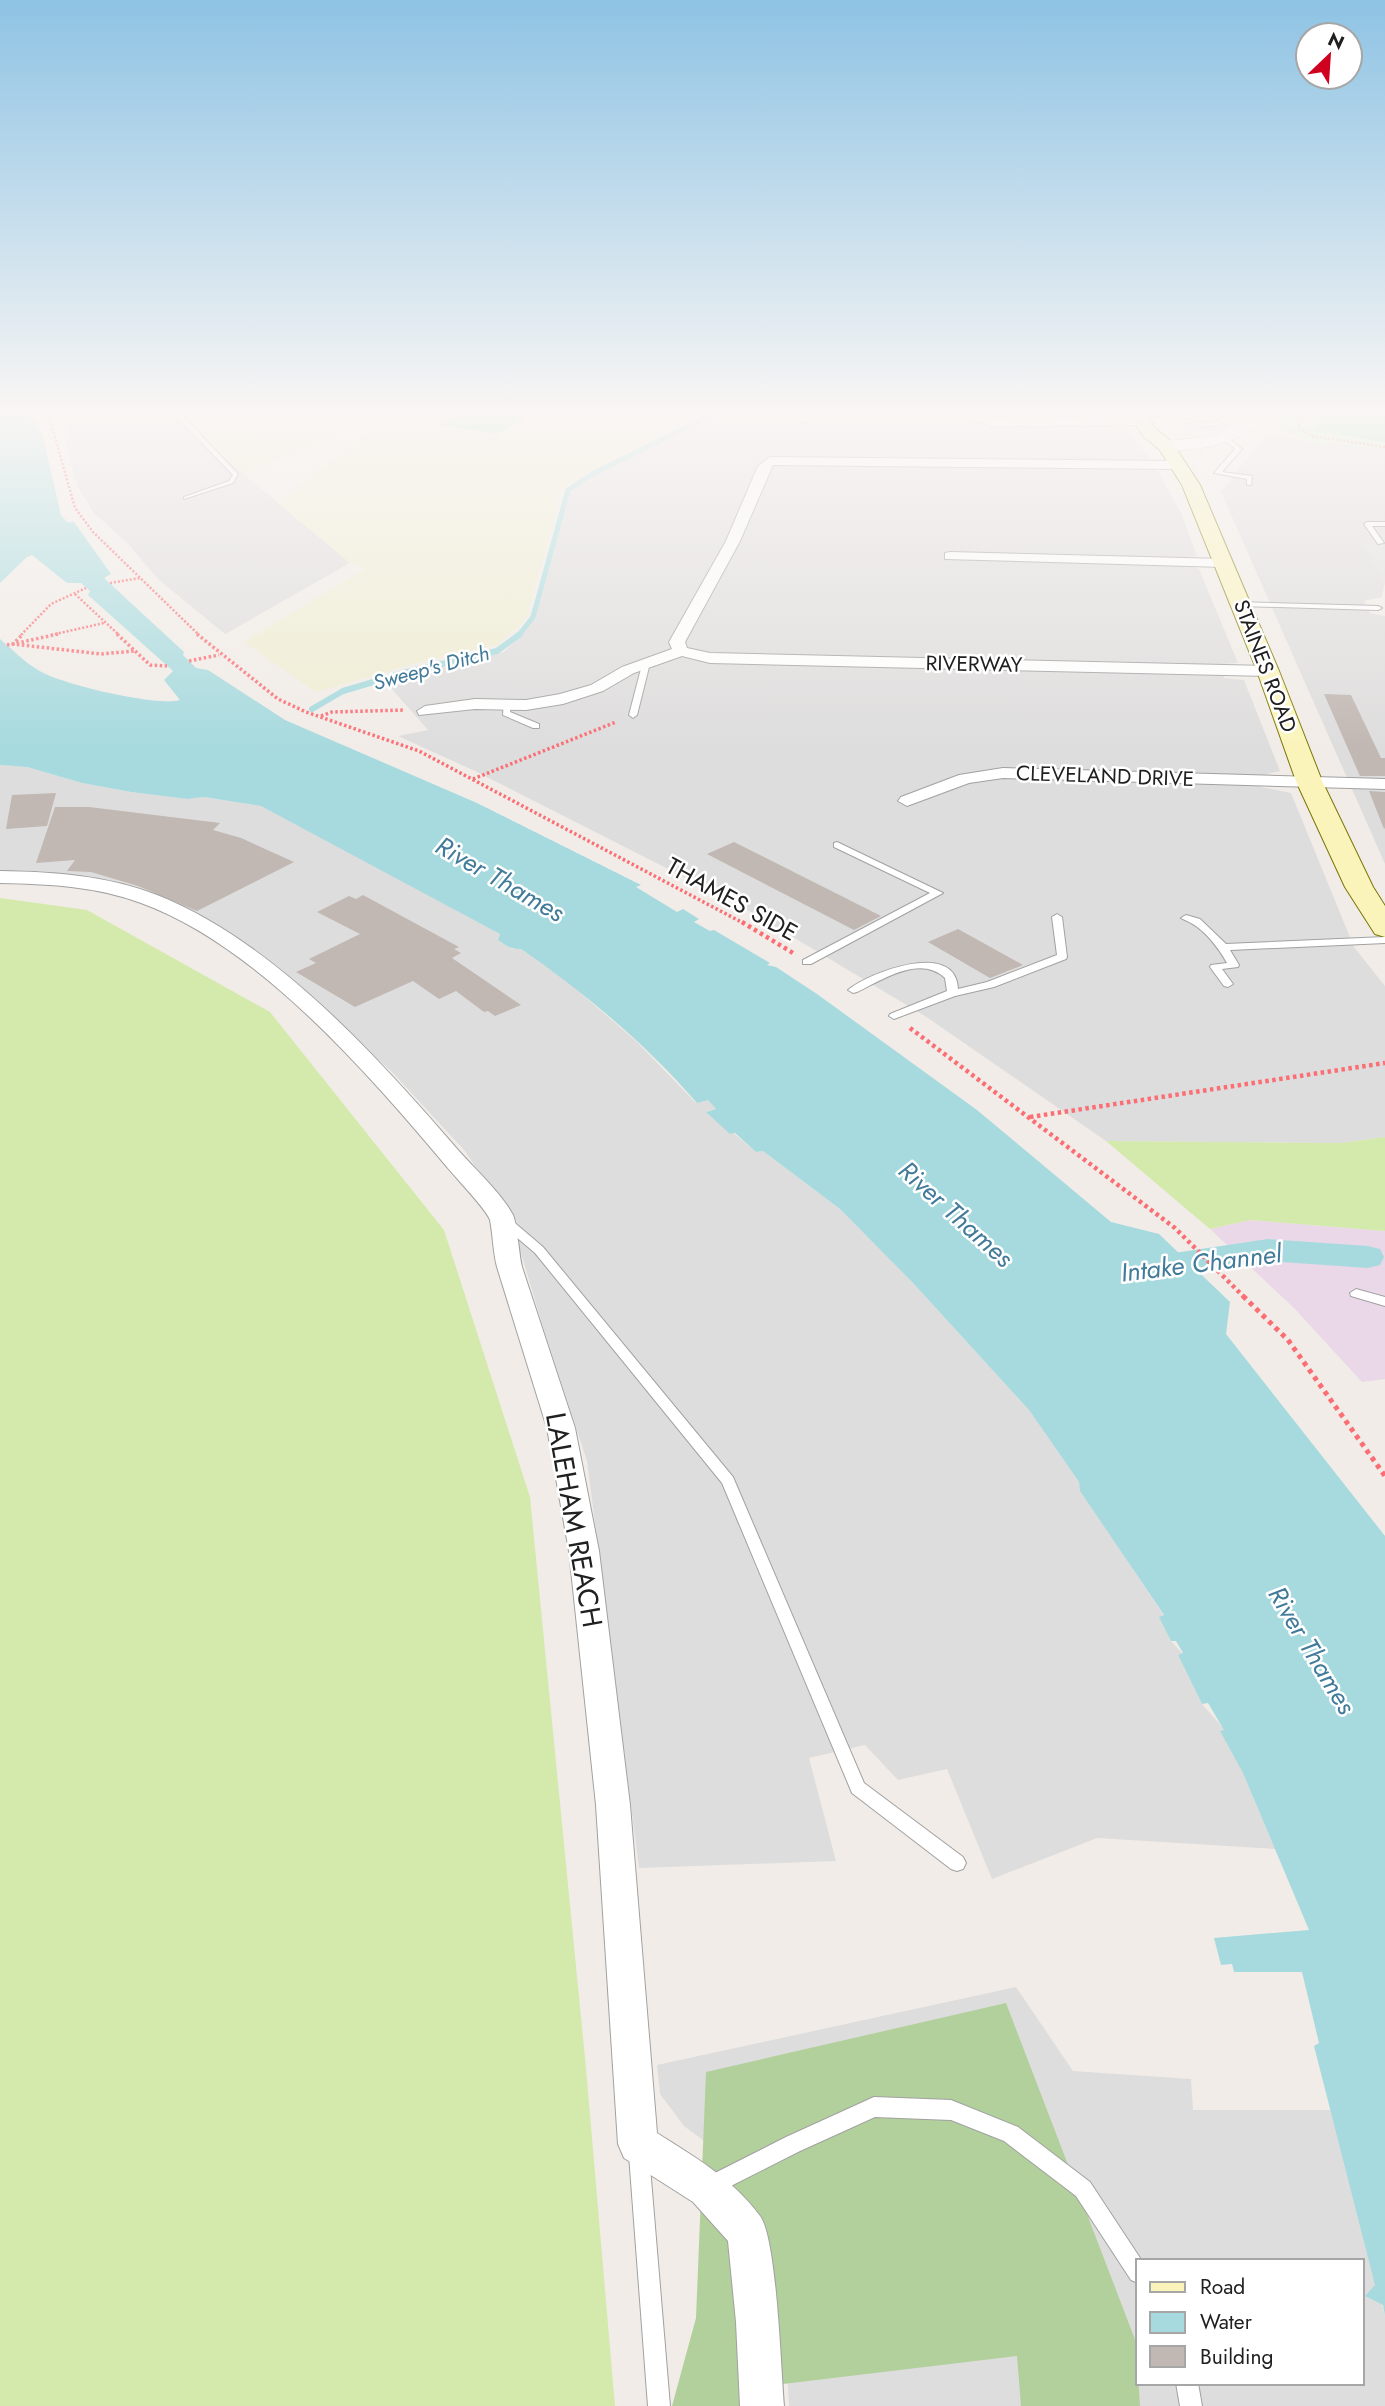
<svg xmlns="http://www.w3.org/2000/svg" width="1385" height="2406" viewBox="0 0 1385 2406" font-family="Jost,sans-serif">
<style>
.residential{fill:#dedddd;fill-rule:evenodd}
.industrial{fill:#ead8e9}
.farmland{fill:#efedd2}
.grass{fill:#d4eaad}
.forest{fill:#b2d09b}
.park{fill:#c8fac4}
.pitch{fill:#85dfaf}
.parking{fill:#e0e0e0}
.water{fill:#a7dade}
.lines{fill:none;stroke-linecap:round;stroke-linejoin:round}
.stream-far1{stroke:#a7dade;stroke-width:5}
.stream{stroke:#a7dade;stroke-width:6}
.canal{fill:#a7dade;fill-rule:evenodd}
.building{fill:#c1b7b3}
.service-casing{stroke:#a1a1a1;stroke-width:2}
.minor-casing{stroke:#a1a1a1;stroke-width:2}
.tertiary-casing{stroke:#a1a1a1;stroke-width:1}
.secondary-casing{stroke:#7a7504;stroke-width:2}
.path-far3{stroke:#fa6e74;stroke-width:2.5;stroke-dasharray:2 2;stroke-linecap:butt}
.path-far2{stroke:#fa6e74;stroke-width:3.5;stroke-dasharray:2.5 2.5;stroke-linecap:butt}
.path-far1{stroke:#fa6e74;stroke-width:4.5;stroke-dasharray:3.5 3.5;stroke-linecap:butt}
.path{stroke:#fa6e74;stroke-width:5;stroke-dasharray:4.5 4.5;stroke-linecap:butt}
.service{fill:#fff;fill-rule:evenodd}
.minor{fill:#fff;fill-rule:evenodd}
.tertiary{fill:#fff;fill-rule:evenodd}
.secondary{fill:#faf4bb;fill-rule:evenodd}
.labels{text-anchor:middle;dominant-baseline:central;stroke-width:5;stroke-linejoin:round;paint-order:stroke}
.far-street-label{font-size:21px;fill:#202020;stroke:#fff}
.far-water-label{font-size:21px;font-style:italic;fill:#427a99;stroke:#fff}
.street-label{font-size:24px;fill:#202020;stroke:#fff}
.water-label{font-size:26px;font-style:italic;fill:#427a99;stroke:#fff}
.near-street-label{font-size:28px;fill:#202020;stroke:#fff}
</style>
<rect width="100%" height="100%" fill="#f1ece7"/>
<g class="residential">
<polygon points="54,411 180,411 173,415 350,563 225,634 158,579 130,546 93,512 78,487 67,450 66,426"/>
<polygon points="719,411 1115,411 1121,419 1106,420 1112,427 1125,427 1153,462 1181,513 1197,556 1185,557 1190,566 1199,569 1238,663 1222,664 1224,678 1244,680 1280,771 1263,775 1261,787 1291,793 1354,947 1385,986 1385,1137 1342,1143 1106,1141 925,1016 741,906 475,771 398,736 428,730 384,680 504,652 527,627 533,617 568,490 594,473"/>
<polygon points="1269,437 1385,449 1385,540 1361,540 1385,582 1382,597 1364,601 1370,613 1385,616 1385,864 1221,492 1256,446"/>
<polygon points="0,765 27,767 82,783 131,792 188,799 204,797 261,806 342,848 500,934 498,940 502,943 512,949 521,949 569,983 637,1042 696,1103 708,1100 716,1109 707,1111 756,1152 763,1151 840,1209 913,1283 1029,1410 1079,1482 1081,1491 1164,1616 1160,1617 1171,1641 1183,1654 1178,1655 1202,1704 1225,1730 1275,1849 1097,1838 992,1879 947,1769 898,1780 865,1745 809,1758 836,1861 639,1868 587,1461 542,1324 512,1222 465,1151 392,1072 303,992 179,907 0,872"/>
<path d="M1016,1987L1073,2071L1191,2079L1193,2110H1331L1385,2316V2406H789L784,2319L730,2160L684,2126L660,2094L657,2065ZM1138,2261H1362V2383H1138Z"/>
</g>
<polygon class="industrial" points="1250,1220 1385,1231 1385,1379 1362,1382 1295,1309 1210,1229"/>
<g class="farmland">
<polygon points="180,411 359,411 331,437 244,474 173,415"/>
<polygon points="395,411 706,411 671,427 560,490 555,519 525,620 497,645 424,661 316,692 244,642 365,569 350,563 278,503"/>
</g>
<g class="grass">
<polygon points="0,898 87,910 270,1012 444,1230 530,1497 586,2068 615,2406 0,2406"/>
<polygon points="1385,1137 1385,1231 1250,1220 1210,1229 1106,1141 1342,1143"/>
</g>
<polygon class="forest" points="1006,2003 1136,2342 1140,2406 1021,2406 1017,2356 742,2389 741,2406 672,2406 696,2318 706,2072"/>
<polygon class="park" points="1289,411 1385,411 1385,449 1307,441 1279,429 1275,421"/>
<g class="pitch">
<polygon points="463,411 535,411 497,434 440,425"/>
<polygon points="1340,411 1385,411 1385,442 1314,430"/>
</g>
<g class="parking">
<polygon points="1158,411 1182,411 1189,420 1216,421 1224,411 1250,411 1226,429 1205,432 1166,425"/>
<polygon points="1360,540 1385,540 1385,582"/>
</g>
<path class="water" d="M0,411H28L42,434L61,515L67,522H74L111,574L104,578L184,652L183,655L196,668L208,670L285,720L477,803L641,885L636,887L677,912L683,909L699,919L694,922L710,931L714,930L770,963L767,965L776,967L817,994L977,1110L1111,1222L1159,1234L1230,1302L1226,1334L1385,1536V2316L1383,2305L1365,2296L1375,2285L1314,2046L1319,2043L1302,1972H1234L1232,1964L1221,1965L1214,1938L1309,1930L1243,1773L1220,1731L1224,1730L1208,1703L1202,1704L1178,1655L1183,1653L1176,1641H1171L1159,1617L1164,1615L1080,1491L1079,1482L1029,1410L913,1283L840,1209L763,1151L756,1152L735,1133L730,1134L706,1112L716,1109L708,1100L697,1103C646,1044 585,993 521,949C511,949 506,946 498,940L500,934L261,806L204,797L188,799L131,792L82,783L27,767L0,765V639C12,649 24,662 38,670C59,684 158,707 180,700L164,680L173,671L88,595L90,591L81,583H67L32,555L27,557L0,583Z"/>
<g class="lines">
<polyline class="stream-far1" points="519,635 533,617 568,490 594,473 719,411"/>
<polyline class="stream" points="312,709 343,691 407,672 497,651 520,634"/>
<polygon class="canal" points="1268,1239 1368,1246 1380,1249 1384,1257 1380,1265 1368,1268 1268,1261 1147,1279 1135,1276 1131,1268 1135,1260 1147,1257"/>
</g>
<g class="building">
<polygon points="1324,694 1351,695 1381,758 1385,758 1385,776 1360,776"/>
<polygon points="1369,791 1385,792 1385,828 1384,829"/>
<polygon points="56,793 47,826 6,829 12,795"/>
<polygon points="55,807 89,807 220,823 213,830 241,838 294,862 197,911 138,886 91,872 67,871 75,860 36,863"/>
<polygon points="734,842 881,916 854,930 707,854"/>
<polygon points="363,895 459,947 454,949 461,953 452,958 521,1005 495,1016 488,1011 484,1012 456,991 439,999 413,981 355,1007 296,972 316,963 309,959 360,934 317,912 349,896 356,899"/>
<polygon points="958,929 1023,965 990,978 928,942"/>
</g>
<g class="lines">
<g class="service-casing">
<g id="service">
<polygon points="171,411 178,411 238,474 233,483 184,499 184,497 229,481 233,475"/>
<path d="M1230,411H1237C1212,434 1201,426 1173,418C1162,416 1149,417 1138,417L1135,415L1138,413L1172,414L1188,420L1204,423L1219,421Z"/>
<polygon points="1227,437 1242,449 1222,472 1252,476 1251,485 1247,485 1247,479 1214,473 1235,449 1224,439"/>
<polygon points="1385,522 1385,526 1372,526 1384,543 1378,544 1364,524 1367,522"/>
<polygon points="1237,602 1378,606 1382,608 1378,610 1240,606 1236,604"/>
<polygon points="643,661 650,663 637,715 633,718 629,715"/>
<polygon points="504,702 511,704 510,712 539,724 539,728 533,728 503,715"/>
<polygon points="837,842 943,893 811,964 803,964 803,960 930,893 834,847 834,843"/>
<path d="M1057,914L1062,917L1067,957L1066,959L994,987L955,996L894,1019L889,1016L890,1014L947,991L945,978C920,954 882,980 857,992L853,993L848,990C868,973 956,939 958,989L987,982L1057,955L1052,917Z"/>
<path d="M1186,915L1200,919L1226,944L1385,937V943L1230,950L1239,965L1238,967L1222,969L1233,984L1228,987L1224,986L1210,967L1211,965L1227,963C1220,950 1205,930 1191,923C1188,921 1184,920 1181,918Z"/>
<polygon points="505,1217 509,1218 543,1247 733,1477 864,1783 963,1857 966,1863 963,1869 957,1871 951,1869 852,1793 722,1483 535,1253 501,1224 499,1221 501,1218"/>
<polygon points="1356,1289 1385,1297 1385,1306 1351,1296 1350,1293"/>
<polygon points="874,2097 951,2100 1018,2127 1090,2182 1142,2261 1138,2261 1138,2283 1131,2280 1076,2196 1004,2141 951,2120 875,2117 800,2151 717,2193 710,2196 703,2193 700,2186 703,2179 786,2137"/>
<polygon points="639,2145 646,2148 649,2155 670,2406 648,2406 629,2155 632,2148"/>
<polygon points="1176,2383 1198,2383 1202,2406 1180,2406"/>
</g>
</g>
<g class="minor-casing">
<g id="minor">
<polygon points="801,411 813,411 806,422 802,423 796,419"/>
<polygon points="949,411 969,411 992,418 1143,417 1149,421 1143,425 991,426"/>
<polygon points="770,457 1177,461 1183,465 1177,469 773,465 740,541 685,642 687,648 710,653 1268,666 1276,671 1268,676 710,663 682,656 634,673 603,691 563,704 526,710 475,709 419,715 417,711 425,706 475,699 526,700 560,694 591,685 622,667 672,649 669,642 726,541 758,466"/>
<polygon points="950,552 1224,559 1231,563 1224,567 945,559 945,553"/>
<polygon points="1003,768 1385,779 1385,789 1003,778 969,783 907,806 898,801 901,797 959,775"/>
<path d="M0,871C53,872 106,875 157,895C273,941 378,1057 458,1150C475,1169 502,1194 513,1215C517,1224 519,1254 522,1267L575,1428L599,1551L630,1805L657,2133C695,2157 733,2179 760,2216C777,2239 781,2371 784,2406H740L736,2322L728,2241L693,2202L624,2158L618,2144L596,1805L569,1551L547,1428L497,1267C493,1252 493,1235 490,1220C487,1210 455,1177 447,1167C368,1073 257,945 141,903C95,886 48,884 0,883Z"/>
</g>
</g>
<g class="tertiary-casing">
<path id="tertiary" d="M1256,411H1274C1251,437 1217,448 1184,450C1174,451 1165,453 1158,446L1166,441L1215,436Z"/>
</g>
<g class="secondary-casing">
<polygon id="secondary" points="1127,411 1144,411 1156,429 1172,442 1200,485 1279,671 1322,781 1373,887 1385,906 1385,937 1375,934 1345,887 1296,781 1257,671 1182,485 1159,449 1144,437"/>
</g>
<g class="path-far3">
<polyline points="43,411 51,423 75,508 93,532 199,635"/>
<polyline points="1309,411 1298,427 1311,436 1385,447"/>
<polyline points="110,583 140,578"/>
<polyline points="75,594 119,635"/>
<polyline points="21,635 51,604 86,588"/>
<polyline points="51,635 104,623"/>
</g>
<g class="path-far2">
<polyline points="58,634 13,644 101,654 134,651"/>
<polyline points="117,634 150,665 167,666"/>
<polyline points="197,634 278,699 306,712 419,751 745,924"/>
<polyline points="7,645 13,644 23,634"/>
<polyline points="189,661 219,655"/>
<polyline points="321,716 332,712 405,710"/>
<polyline points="473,779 616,722"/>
</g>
<g class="path-far1">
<polyline points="742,922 793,953"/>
<polyline points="910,1028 1175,1228 1245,1298"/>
<polyline points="1030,1117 1385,1063"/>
</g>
<polyline class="path" points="1243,1296 1288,1340 1385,1476"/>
<use href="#service" class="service"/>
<use href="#minor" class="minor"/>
<use href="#tertiary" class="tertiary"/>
<use href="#secondary" class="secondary"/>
</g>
<linearGradient id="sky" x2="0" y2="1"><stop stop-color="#8ec3e4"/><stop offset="0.55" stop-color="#f9f6f4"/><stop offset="1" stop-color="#f9f6f4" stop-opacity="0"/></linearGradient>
<rect width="1385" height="748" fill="url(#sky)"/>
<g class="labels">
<g class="far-street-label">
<text transform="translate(974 664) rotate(1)">RIVERWAY</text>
<text transform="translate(1265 666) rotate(69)">STAINES ROAD</text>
<text transform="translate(1105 776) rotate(2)">CLEVELAND DRIVE</text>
</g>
<g class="far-water-label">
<text transform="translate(431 668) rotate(-15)">Sweep's Ditch</text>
</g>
<g class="street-label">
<text transform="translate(732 899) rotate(29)">THAMES SIDE</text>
</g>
<g class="water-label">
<text transform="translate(500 879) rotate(30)">River Thames</text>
<text transform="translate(956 1214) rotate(42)">River Thames</text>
<text transform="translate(1201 1263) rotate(-7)">Intake Channel</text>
<text transform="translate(1312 1650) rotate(59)">River Thames</text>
</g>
<g class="near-street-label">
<text transform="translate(574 1520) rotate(80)">LALEHAM REACH</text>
</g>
</g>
<rect x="1136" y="2259" width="228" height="126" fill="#ffffff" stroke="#a6a6a6" stroke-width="2"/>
<rect x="1150" y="2282" width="35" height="10" fill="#faf4bb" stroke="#a6a6a6" stroke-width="2"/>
<text x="1200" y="2294" font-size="21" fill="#202020">Road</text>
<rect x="1150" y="2312" width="35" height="21" fill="#a7dade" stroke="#a6a6a6" stroke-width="2"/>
<text x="1200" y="2329" font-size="21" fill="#202020">Water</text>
<rect x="1150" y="2346" width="35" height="21" fill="#c1b7b3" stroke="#a6a6a6" stroke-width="2"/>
<text x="1200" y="2364" font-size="21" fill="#202020">Building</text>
<g transform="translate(1329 56) rotate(25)"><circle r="33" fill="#ffffff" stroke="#a6a6a6" stroke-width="2"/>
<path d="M0-5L12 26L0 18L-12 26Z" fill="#d0001f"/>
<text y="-10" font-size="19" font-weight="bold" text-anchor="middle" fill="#202020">N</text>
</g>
</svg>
